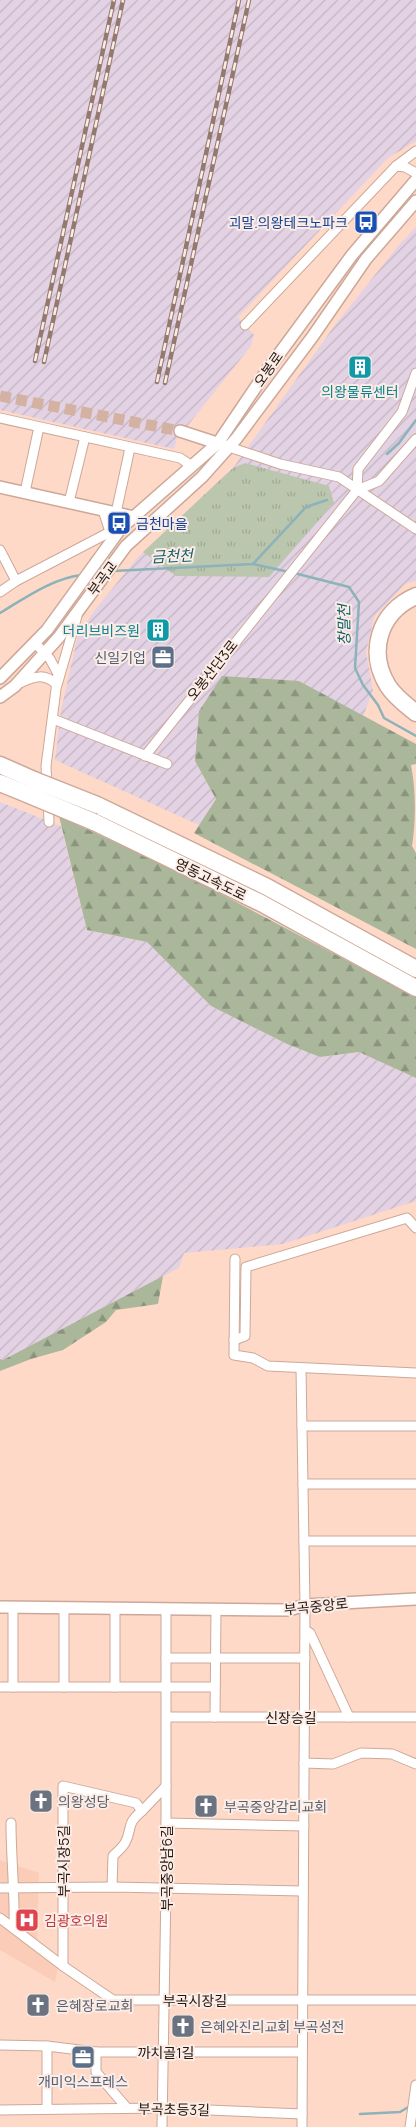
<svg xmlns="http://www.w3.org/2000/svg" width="416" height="2127" viewBox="0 0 416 2127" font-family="Manrope,'Noto Sans KR',sans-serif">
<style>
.built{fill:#fbcdb9}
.industrial{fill:url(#industrial-furrows)}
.forest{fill:url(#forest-firs)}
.park{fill:url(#park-tufts)}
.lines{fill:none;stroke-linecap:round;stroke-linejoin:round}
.stream{stroke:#8cb2ba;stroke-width:2.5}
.tertiary-tunnel{stroke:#d3b2a3;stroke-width:11;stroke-dasharray:11 5.5;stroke-linecap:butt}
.minor-casing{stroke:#cda898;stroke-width:11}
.tertiary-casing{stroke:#cda898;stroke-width:14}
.motorway-casing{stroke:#cda898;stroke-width:19}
.minor{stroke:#fff;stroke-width:9}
.tertiary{stroke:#fff;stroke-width:11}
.motorway{stroke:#fff;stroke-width:16}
.rail-casing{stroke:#93796e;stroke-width:4.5}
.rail{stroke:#fbece5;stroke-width:2.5;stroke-dasharray:8;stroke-linecap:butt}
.motorway-bridge-casing{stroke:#cda898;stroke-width:19;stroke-linecap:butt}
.motorway-bridge{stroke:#fff;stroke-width:16}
.labels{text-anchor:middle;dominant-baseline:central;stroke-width:4;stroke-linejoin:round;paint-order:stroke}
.transit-label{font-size:14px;fill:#164399;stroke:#fbece5;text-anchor:end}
.street-label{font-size:14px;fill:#231610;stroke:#fbece5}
.culture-label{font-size:14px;fill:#0d838f;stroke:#fbece5}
.service-label{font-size:14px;fill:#4e5e75;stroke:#fbece5;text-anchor:end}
.worship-label{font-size:14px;fill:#5b616d;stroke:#fbece5;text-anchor:start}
.health-label{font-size:14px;fill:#be3a42;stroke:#fbece5;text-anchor:start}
.water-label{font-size:15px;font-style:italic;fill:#13606c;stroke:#fbece5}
</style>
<defs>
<pattern id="industrial-furrows" width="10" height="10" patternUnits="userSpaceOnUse" patternTransform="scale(1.25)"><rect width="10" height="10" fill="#e3d2e3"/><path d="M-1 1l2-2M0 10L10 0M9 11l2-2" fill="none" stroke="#c2b4c2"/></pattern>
<pattern id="forest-firs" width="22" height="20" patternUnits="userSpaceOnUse" patternTransform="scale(1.25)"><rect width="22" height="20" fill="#aab79b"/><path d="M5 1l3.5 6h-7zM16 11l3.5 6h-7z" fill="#8a947d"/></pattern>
<pattern id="park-tufts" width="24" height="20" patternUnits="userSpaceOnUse" patternTransform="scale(1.25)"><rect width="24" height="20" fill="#bbc6ae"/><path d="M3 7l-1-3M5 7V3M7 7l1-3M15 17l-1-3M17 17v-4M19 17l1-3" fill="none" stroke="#a0a995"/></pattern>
</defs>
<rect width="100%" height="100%" fill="#ffd9c8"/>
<polygon class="built" points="0,1860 39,1873 37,1942 59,1960 55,1982 0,1950"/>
<g class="industrial">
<polygon points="0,0 416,0 416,141 388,158 238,317 254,335 251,346 177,439 174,449 0,410"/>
<polygon points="416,227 416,581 405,584 374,617 366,652 373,690 363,717 299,681 195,761 216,799 199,825 55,760 61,710 78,635 94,611 138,557 233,468 335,325 398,246"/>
<polygon points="0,802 61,826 87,930 147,942 211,1006 287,1044 320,1057 359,1052 416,1078 416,1201 283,1244 184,1253 179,1268 3,1360 0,1359"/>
</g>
<g class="forest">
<path d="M222,676L299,681L416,744V764L411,765C416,790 416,821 412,846L416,853V949L194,833L216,799L195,761L199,711Z"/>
<polygon points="59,816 187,876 416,997 416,1078 359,1052 320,1057 287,1044 211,1006 147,942 87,930"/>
<polygon points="163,1276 158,1304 116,1310 106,1322 63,1350 31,1359 0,1371 0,1359 3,1360"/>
</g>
<polygon class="park" points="245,463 329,486 334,503 269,577 176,576 143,552 233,468"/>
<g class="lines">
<g class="stream">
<polyline points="387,454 399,443 416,420"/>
<polyline points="253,564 289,572"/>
<polyline points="113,571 253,564 306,507 327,500"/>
<polyline points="294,573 349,587 359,602 355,668 363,685 378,705 384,718 416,736"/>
<path d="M0,613C25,598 53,578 82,575"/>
<polyline points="360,2114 400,2112 410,2106"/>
</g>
<polyline class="tertiary-tunnel" points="0,396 180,431"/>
<g class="minor-casing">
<g id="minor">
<polyline points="396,166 405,167 416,173"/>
<polyline points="245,325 396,166 416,151"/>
<polyline points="416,373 402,412 358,469 357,490 379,481 416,439"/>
<polyline points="0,418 180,458 189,464 185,472"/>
<polyline points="229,447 280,464 339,477 416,529"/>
<polyline points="25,492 39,427"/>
<polyline points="69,502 85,437"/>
<polyline points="103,510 110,532"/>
<polyline points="116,513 130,448"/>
<polyline points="0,550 16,581"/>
<polyline points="0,592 16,581 110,532 118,531"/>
<polyline points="35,643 50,659 58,674 46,766 47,787"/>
<path d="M20,683C35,676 45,673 57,685L77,616"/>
<polyline points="53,719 167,764"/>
<polyline points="145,756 357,490"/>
<polyline points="48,800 49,822"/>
<polyline points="235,1259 234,1355 253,1358 268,1366 416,1373"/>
<polyline points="234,1340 245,1336 246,1267 407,1218 416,1228"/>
<polyline points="301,1369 305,1605 302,2127"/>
<polyline points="302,1426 416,1426"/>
<polyline points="303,1484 416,1484"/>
<polyline points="304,1541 416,1541"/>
<polyline points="13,1607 13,1687"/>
<polyline points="64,1608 64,1687"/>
<polyline points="115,1608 115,1687"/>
<polyline points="305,1630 310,1633 349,1717"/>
<polyline points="166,1658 305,1658"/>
<polyline points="0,1687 215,1687"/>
<polyline points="167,1717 416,1717"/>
<polyline points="215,1717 216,1610"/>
<polyline points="304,1763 333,1764 361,1753 392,1754 416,1764"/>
<path d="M11,1823C11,1858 15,1892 14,1928"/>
<polyline points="166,1823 304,1826"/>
<path d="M112,1887L113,1856C117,1852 122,1848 125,1843C133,1828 125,1825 142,1811"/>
<polyline points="0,1888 112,1887 303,1891"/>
<polyline points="0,1918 63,1966 113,2000 416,2000"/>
<polyline points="63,1966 63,1786 136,1803 142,1811 166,1786"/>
<polyline points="0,2045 47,2046 96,2052 302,2052"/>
<polyline points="96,2052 96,2072 127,2108"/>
<polyline points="47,2109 47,2046"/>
<polyline points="0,2110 162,2108 302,2114"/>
<polyline points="162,2127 166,1888 166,1609"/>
<polyline points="410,2127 416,2085"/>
</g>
</g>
<g class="tertiary-casing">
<g id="tertiary">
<polyline points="180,431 223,445"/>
<polyline points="0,487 134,517"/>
<polyline points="0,678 47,630 121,528 218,443 268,369 352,255 416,180"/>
<polyline points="0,697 15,686 59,637 126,546 202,477 236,439 313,336 366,259 416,201"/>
<polyline points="0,1607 289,1610 305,1605 416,1599"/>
</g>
</g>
<g class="motorway-casing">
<g id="motorway">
<path d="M416,596C379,612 367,652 388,686C395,697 406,705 416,713"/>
<polyline points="0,765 34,780"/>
<polyline points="0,783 27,794"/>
<polyline points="97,805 267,887 416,969"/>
<polyline points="94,822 261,903 416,988"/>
</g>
</g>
<use href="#minor" class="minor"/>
<use href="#tertiary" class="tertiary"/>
<use href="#motorway" class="motorway"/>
<g class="rail-casing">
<g id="rail">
<polyline points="35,361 114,0"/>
<polyline points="44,362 123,0"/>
<polyline points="157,382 239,0"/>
<polyline points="165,383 249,0"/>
</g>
</g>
<use href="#rail" class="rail"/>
<g class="motorway-bridge-casing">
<g id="motorway-bridge">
<polyline points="34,780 97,805"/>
<polyline points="27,794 94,822"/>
</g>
</g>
<use href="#motorway-bridge" class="motorway-bridge"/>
</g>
<defs>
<g id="bus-square" transform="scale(1.25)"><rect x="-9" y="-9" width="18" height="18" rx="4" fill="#1a4fb4" stroke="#fbece5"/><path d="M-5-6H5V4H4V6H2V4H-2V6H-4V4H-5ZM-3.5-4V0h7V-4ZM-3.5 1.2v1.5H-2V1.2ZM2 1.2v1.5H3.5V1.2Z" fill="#fff"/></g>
<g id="building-square" transform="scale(1.25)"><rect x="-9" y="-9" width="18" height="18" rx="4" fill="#0f9aa8" stroke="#fbece5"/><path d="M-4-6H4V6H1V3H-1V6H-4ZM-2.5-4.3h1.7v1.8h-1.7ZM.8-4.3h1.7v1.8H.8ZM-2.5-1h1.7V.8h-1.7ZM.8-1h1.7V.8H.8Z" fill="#fff"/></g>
<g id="office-square" transform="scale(1.25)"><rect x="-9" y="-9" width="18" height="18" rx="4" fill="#5c6f8a" stroke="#fbece5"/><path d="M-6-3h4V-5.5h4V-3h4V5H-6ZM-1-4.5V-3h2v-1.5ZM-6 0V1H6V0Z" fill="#fff"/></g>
<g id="church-square" transform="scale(1.25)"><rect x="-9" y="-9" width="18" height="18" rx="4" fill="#6b7280" stroke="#fbece5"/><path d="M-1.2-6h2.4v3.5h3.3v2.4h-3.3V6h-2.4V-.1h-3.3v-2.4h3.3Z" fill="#fff"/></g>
<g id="hospital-square" transform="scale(1.25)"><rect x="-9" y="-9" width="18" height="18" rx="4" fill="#e0444e" stroke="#fbece5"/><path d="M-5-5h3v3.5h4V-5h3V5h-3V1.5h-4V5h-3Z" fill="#fff"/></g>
</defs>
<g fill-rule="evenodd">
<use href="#bus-square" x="366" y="222"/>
<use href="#building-square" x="360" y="367"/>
<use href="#bus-square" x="119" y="523"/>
<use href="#building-square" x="158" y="630"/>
<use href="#office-square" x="163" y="657"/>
<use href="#church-square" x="41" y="1801"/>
<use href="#church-square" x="206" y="1806"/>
<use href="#hospital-square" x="27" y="1920"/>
<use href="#church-square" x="38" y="2005"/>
<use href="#church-square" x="183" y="2026"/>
<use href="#office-square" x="83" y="2057"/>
</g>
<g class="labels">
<g class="transit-label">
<text x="348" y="222">괴말.의왕테크노파크</text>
<text x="136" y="523" text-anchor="start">금천마을</text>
</g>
<g class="street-label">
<text transform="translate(268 369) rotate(-55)">오봉로</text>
<text transform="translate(102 578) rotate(-54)">부곡교</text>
<text transform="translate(212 670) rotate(-52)">오봉산단3로</text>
<text transform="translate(211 879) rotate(26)">영동고속도로</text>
<text transform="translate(316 1606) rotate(-6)">부곡중앙로</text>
<text x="291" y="1717">신장승길</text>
<text transform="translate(63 1861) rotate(-90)">부곡시장5길</text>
<text transform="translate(166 1868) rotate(-90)">부곡중앙남6길</text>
<text x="195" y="2000">부곡시장길</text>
<text x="166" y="2052">까치골1길</text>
<text transform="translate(174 2109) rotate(1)">부곡초등3길</text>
</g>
<g class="culture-label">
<text x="360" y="391">의왕물류센터</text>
<text x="140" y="630" text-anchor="end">더리브비즈원</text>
</g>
<g class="service-label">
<text x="146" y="657">신일기업</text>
<text x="83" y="2081" text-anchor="middle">개미익스프레스</text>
</g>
<g class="worship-label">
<text x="58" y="1801">의왕성당</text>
<text x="224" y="1806">부곡중앙감리교회</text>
<text x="56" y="2005">은혜장로교회</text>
<text x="200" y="2026">은혜와진리교회 부곡성전</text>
</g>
<g class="health-label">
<text x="44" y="1920">김광호의원</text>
</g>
<g class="water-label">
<text transform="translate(172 556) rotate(-3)">금천천</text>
<text transform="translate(344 625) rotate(-91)">창말천</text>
</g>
</g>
</svg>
